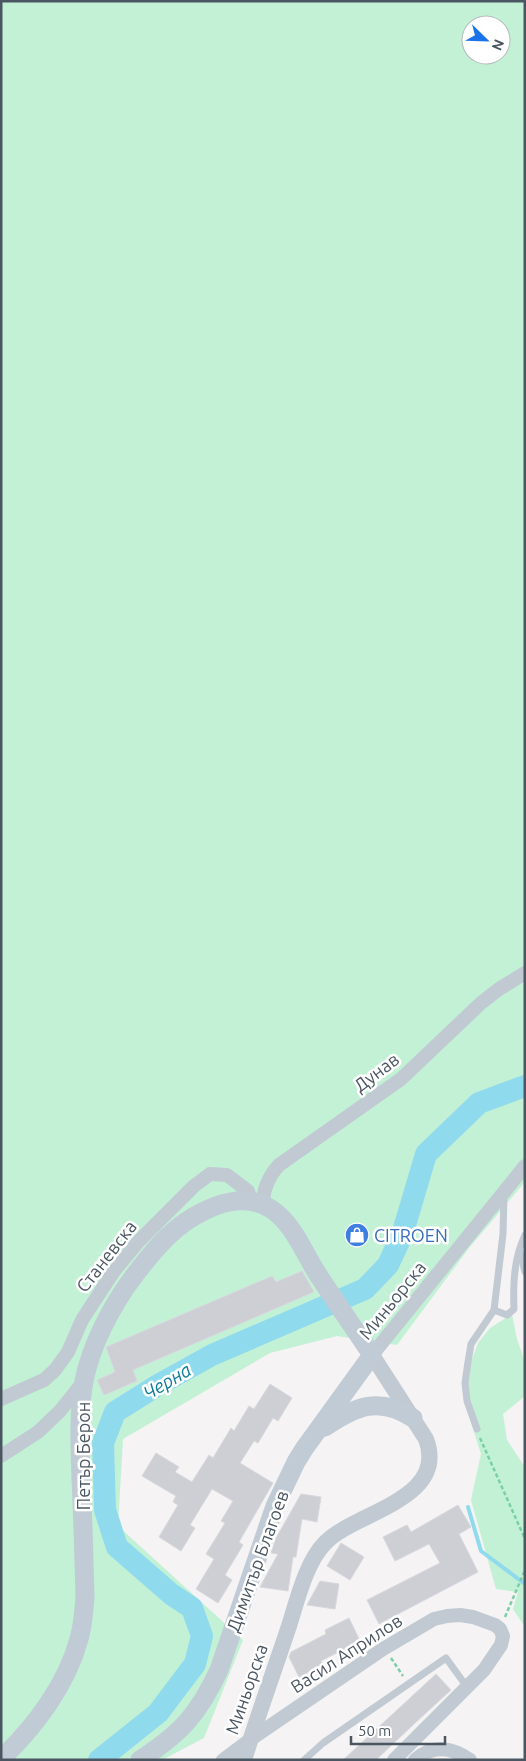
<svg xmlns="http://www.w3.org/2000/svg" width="526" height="1761" viewBox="0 0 526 1761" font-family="Ubuntu,sans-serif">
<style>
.green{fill:#c3f1d5;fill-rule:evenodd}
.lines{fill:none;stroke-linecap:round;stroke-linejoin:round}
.stream{stroke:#90daee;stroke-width:4}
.river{stroke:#90daee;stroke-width:22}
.building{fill:#cdcfd5;stroke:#d7d9de}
.path{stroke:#7ad0a6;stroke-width:2.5;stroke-dasharray:4 2.5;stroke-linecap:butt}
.service{stroke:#c1cad2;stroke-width:7}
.minor{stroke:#c1cad2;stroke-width:14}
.tertiary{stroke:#c1cad2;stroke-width:16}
.secondary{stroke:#c1cbd6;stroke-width:19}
.labels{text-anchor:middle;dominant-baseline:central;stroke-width:5;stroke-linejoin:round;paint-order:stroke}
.street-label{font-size:18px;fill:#4a5661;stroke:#fff}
.shop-label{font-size:18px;fill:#366cbe;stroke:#fff;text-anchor:start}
.water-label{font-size:19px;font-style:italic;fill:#0c7c9b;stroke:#fff}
</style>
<rect width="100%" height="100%" fill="#f5f3f3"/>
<g class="green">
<path d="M1,1H525V1182L469,1248L397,1345L337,1336L270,1353L123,1439L118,1526L243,1640L204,1738L162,1760H1ZM471,25H501V55H471Z"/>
<polygon points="512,1314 517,1339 525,1362 525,1396 503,1414 507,1440 525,1467 525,1627 513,1609 518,1592 496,1589 471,1500 481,1454 466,1407 469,1367 478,1343 490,1328"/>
</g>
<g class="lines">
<polyline class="stream" points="468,1507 481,1551 525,1584"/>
<polyline class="river" points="99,1760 158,1713 195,1664 202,1636 192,1608 171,1594 117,1547 105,1510 103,1443 115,1412 158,1385 212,1355 365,1289 388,1265 402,1235 426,1154 479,1103 525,1086"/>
</g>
<g class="building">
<polygon points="302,1271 314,1292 133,1370 137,1381 104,1395 97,1380 115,1372 106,1347 272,1276 276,1282"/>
<polygon points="270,1384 292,1398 278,1421 273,1418 258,1443 254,1441 240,1463 273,1483 239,1542 243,1545 225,1575 232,1580 218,1603 196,1589 214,1559 206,1554 225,1523 221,1521 233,1501 212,1489 190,1525 195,1528 181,1551 159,1537 178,1505 173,1502 176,1496 142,1476 156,1453 179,1467 175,1472 192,1482 209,1455 213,1458 231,1428 234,1431 249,1406 254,1409"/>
<polygon points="301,1494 321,1497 317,1522 302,1519 296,1557 293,1557 288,1591 260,1587 278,1554 271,1553 276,1538"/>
<polygon points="458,1505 471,1527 459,1534 478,1572 379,1624 367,1600 440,1563 429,1544 395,1561 383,1537 407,1525 411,1532"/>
<polygon points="341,1543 364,1557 350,1580 327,1566"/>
<polygon points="320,1581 339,1584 335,1609 307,1605"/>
<polygon points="349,1618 360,1641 321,1661 323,1665 299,1677 289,1657 291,1652 326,1634 325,1630"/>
<polygon points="436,1674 451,1690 414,1724 376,1760 343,1760"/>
</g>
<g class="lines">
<g class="path">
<polyline points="480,1438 525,1539"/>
<polyline points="505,1617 525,1570"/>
<polyline points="391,1658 403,1676"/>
</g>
<g class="service">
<polyline points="520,1252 525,1272"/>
<polyline points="494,1310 503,1234 504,1195"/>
<path d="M477,1429L467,1401L465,1383L468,1362L471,1344L494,1310L507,1315L514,1309C513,1283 514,1258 525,1235"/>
<polyline points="304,1760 323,1743 446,1658 467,1687"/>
</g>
<g class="minor">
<path d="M263,1205C263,1189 268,1177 279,1165L401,1079L481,1003L499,989L525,973"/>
<polyline points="372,1355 525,1166"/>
<polyline points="1,1399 44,1380 55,1370 68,1352 82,1320 114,1271 138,1242 194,1186 210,1174 227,1175 248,1191 251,1202"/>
<polyline points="1,1456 38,1432 60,1411 84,1381"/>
<polyline points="223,1760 251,1739 383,1649 434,1619 447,1616 460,1615 473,1617 495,1625 500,1629 503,1636 501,1645 484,1670 394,1760"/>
<path d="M415,1760C433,1744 452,1747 470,1760"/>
</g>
<path class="tertiary" d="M244,1760C258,1715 274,1671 289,1626C297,1601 306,1562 325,1543C354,1512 449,1500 426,1439L372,1355"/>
<g class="secondary">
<path d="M325,1427C356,1406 379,1396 413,1418"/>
<path d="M1,1759C35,1727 67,1684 79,1639C83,1625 84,1612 85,1597C84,1558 83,1519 81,1480C80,1447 78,1414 84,1381C91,1345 112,1305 134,1276C150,1255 169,1231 193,1217C216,1203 246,1193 271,1209C293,1223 304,1253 317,1273C335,1301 354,1328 372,1355L304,1449L296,1462L275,1506L219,1670C198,1715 181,1733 140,1760"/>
</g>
</g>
<defs>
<g id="shop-disc" transform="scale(1.25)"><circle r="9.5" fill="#3f7fe0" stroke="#fff"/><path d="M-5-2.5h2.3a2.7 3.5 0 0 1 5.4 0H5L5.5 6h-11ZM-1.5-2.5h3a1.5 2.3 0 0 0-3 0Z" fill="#fff"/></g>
</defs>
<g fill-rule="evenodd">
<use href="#shop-disc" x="357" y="1235"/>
</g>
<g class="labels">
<g class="street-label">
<text transform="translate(376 1072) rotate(-37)">Дунав</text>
<text transform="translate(106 1256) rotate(-52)">Станевска</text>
<text transform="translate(392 1300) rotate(-51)">Миньорска</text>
<text transform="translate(83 1456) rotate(-90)">Петър Берон</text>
<text transform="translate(257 1561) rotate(-70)">Димитър Благоев</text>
<text transform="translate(346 1653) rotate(-33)">Васил Априлов</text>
<text transform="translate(246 1689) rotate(-71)">Миньорска</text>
</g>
<g class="shop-label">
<text x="374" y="1235">CITROEN</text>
</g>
<g class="water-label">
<text transform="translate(167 1381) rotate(-31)">Черна</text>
</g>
</g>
<rect width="526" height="1761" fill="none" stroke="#4a5661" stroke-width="5"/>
<g transform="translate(486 40) rotate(113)"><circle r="24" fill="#ffffff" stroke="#b7bbc0"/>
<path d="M0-4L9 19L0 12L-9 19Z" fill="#1a73e8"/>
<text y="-8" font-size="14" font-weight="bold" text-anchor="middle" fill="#4a5661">N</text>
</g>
<path d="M351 1736v8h94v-8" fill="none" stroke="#4a5661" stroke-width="2.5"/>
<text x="358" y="1736" font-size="15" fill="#4a5661" stroke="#ffffff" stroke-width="4" paint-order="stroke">50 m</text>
</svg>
